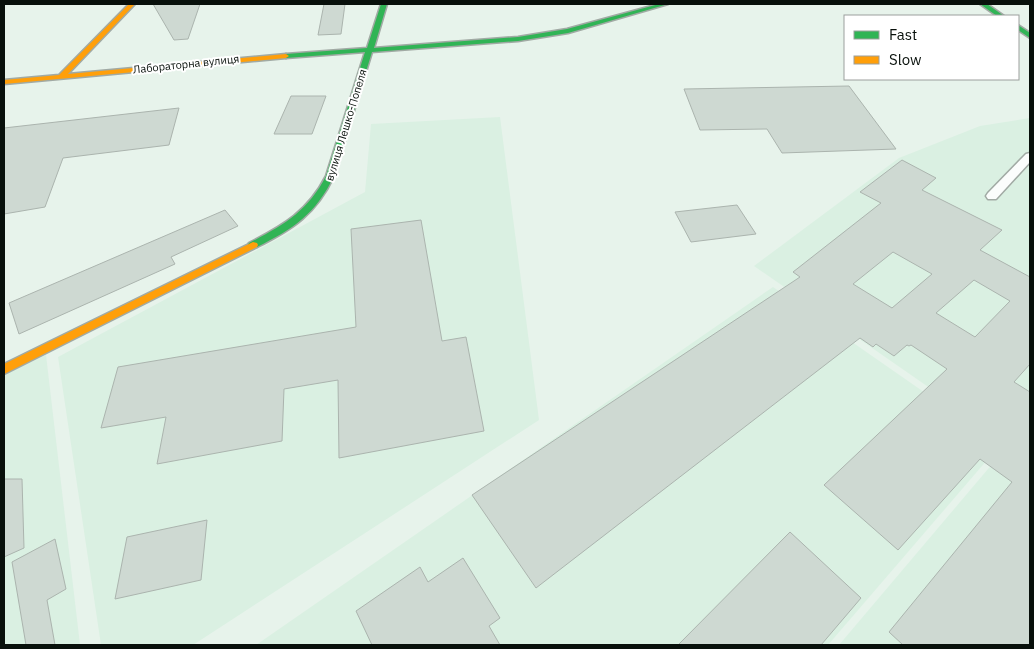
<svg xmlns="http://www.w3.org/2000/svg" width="1034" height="649" viewBox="0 0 1034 649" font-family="'IBM Plex Sans',sans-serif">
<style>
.built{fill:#daf0e2}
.building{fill:#ced9d2;stroke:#abb4ae;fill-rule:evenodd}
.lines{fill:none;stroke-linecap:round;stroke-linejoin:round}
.lane-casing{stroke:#a1aaa4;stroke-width:3}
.fast-casing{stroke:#a1aaa4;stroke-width:3}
.slow-casing{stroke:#a1aaa4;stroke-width:3}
.lane{fill:#fbfdfc;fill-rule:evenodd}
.fast{fill:#30b455;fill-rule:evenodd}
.slow{fill:#ff9f0a;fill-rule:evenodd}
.labels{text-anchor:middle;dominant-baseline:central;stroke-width:4;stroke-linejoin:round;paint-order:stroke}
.far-street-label{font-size:11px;fill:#08100b;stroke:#fff}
</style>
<rect width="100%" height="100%" fill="#e7f3eb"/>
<g class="built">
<polygon points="500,117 539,420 193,645 101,645 58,357 365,192 371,124"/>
<polygon points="1030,118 1030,423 1009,443 754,266 899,158 980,126"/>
<polygon points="773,287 1000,445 828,645 256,645"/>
<polygon points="46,355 80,645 4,645 4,375"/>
<polygon points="1030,428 1030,645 839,645 988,469"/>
</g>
<g class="building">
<polygon points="153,4 200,4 188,39 174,40"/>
<polygon points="324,4 345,4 341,34 318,35"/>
<polygon points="849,86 896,149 782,153 767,129 700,130 684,89"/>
<polygon points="291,96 326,96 312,134 274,134"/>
<polygon points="179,108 169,145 63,158 45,207 4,214 4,128"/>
<path d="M902,160L936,178L922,190L1002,230L980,250L1030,277V364L1014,382L1030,392V645H903L889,632L1012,482L980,459L898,550L824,485L947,369L911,345L909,346L907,345L894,356L876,344L873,347L860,338L536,588L472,495L800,277L793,272L881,203L860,192ZM893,252L932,274L892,308L853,284ZM974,280L1010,301L975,337L936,313Z"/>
<polygon points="737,205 756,234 691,242 675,212"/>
<polygon points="225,210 238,226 171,257 175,264 19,334 9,303"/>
<polygon points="421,220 442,341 466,337 484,431 339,458 338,380 284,389 282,441 157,464 166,417 101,428 118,367 356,327 351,229"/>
<polygon points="4,479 22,479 24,548 4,557"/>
<polygon points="207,520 201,580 115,599 127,537"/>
<polygon points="790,532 861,598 821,645 678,645"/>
<polygon points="55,539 66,589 47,600 55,645 26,645 12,562"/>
<polygon points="463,558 500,618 489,626 500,645 372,645 356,611 420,567 428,582"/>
</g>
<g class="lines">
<g class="lane-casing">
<polygon id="lane" points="1030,153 1030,162 996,199 988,199 986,196 988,193 1026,154"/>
</g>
<g class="fast-casing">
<g id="fast">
<path d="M381,4H387L374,48L518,37L567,29L659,4H668L568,33L518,41L372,52L334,176C316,214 293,229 257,247H249L248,245L249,243C284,225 308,211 326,176L365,52L286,58L283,56L286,54L367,48Z"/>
<polygon points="980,4 987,4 1004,16 997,16"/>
<polygon points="1018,25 1030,33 1030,38 1018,30"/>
</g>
</g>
<g class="slow-casing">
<g id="slow">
<polygon points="129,4 135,4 68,74 286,54 289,56 286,58 4,84 4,80 59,75"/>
<polygon points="253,242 257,243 258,245 257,247 4,374 4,364"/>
</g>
</g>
<use href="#lane" class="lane"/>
<use href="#fast" class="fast"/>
<use href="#slow" class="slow"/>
</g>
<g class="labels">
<g class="far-street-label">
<text transform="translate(186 64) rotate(-6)">Лабораторна вулиця</text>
<text transform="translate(346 125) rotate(-73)">вулиця Лешко-Попеля</text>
</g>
</g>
<rect width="1034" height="649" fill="none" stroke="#08100b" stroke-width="10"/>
<rect x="844" y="15" width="175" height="65" fill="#ffffff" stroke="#9c9f9d"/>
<rect x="854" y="31" width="25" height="8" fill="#30b455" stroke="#9c9f9d"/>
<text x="889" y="40" font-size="15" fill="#08100b">Fast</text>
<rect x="854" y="56" width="25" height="8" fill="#ff9f0a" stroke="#9c9f9d"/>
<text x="889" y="65" font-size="15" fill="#08100b">Slow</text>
</svg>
